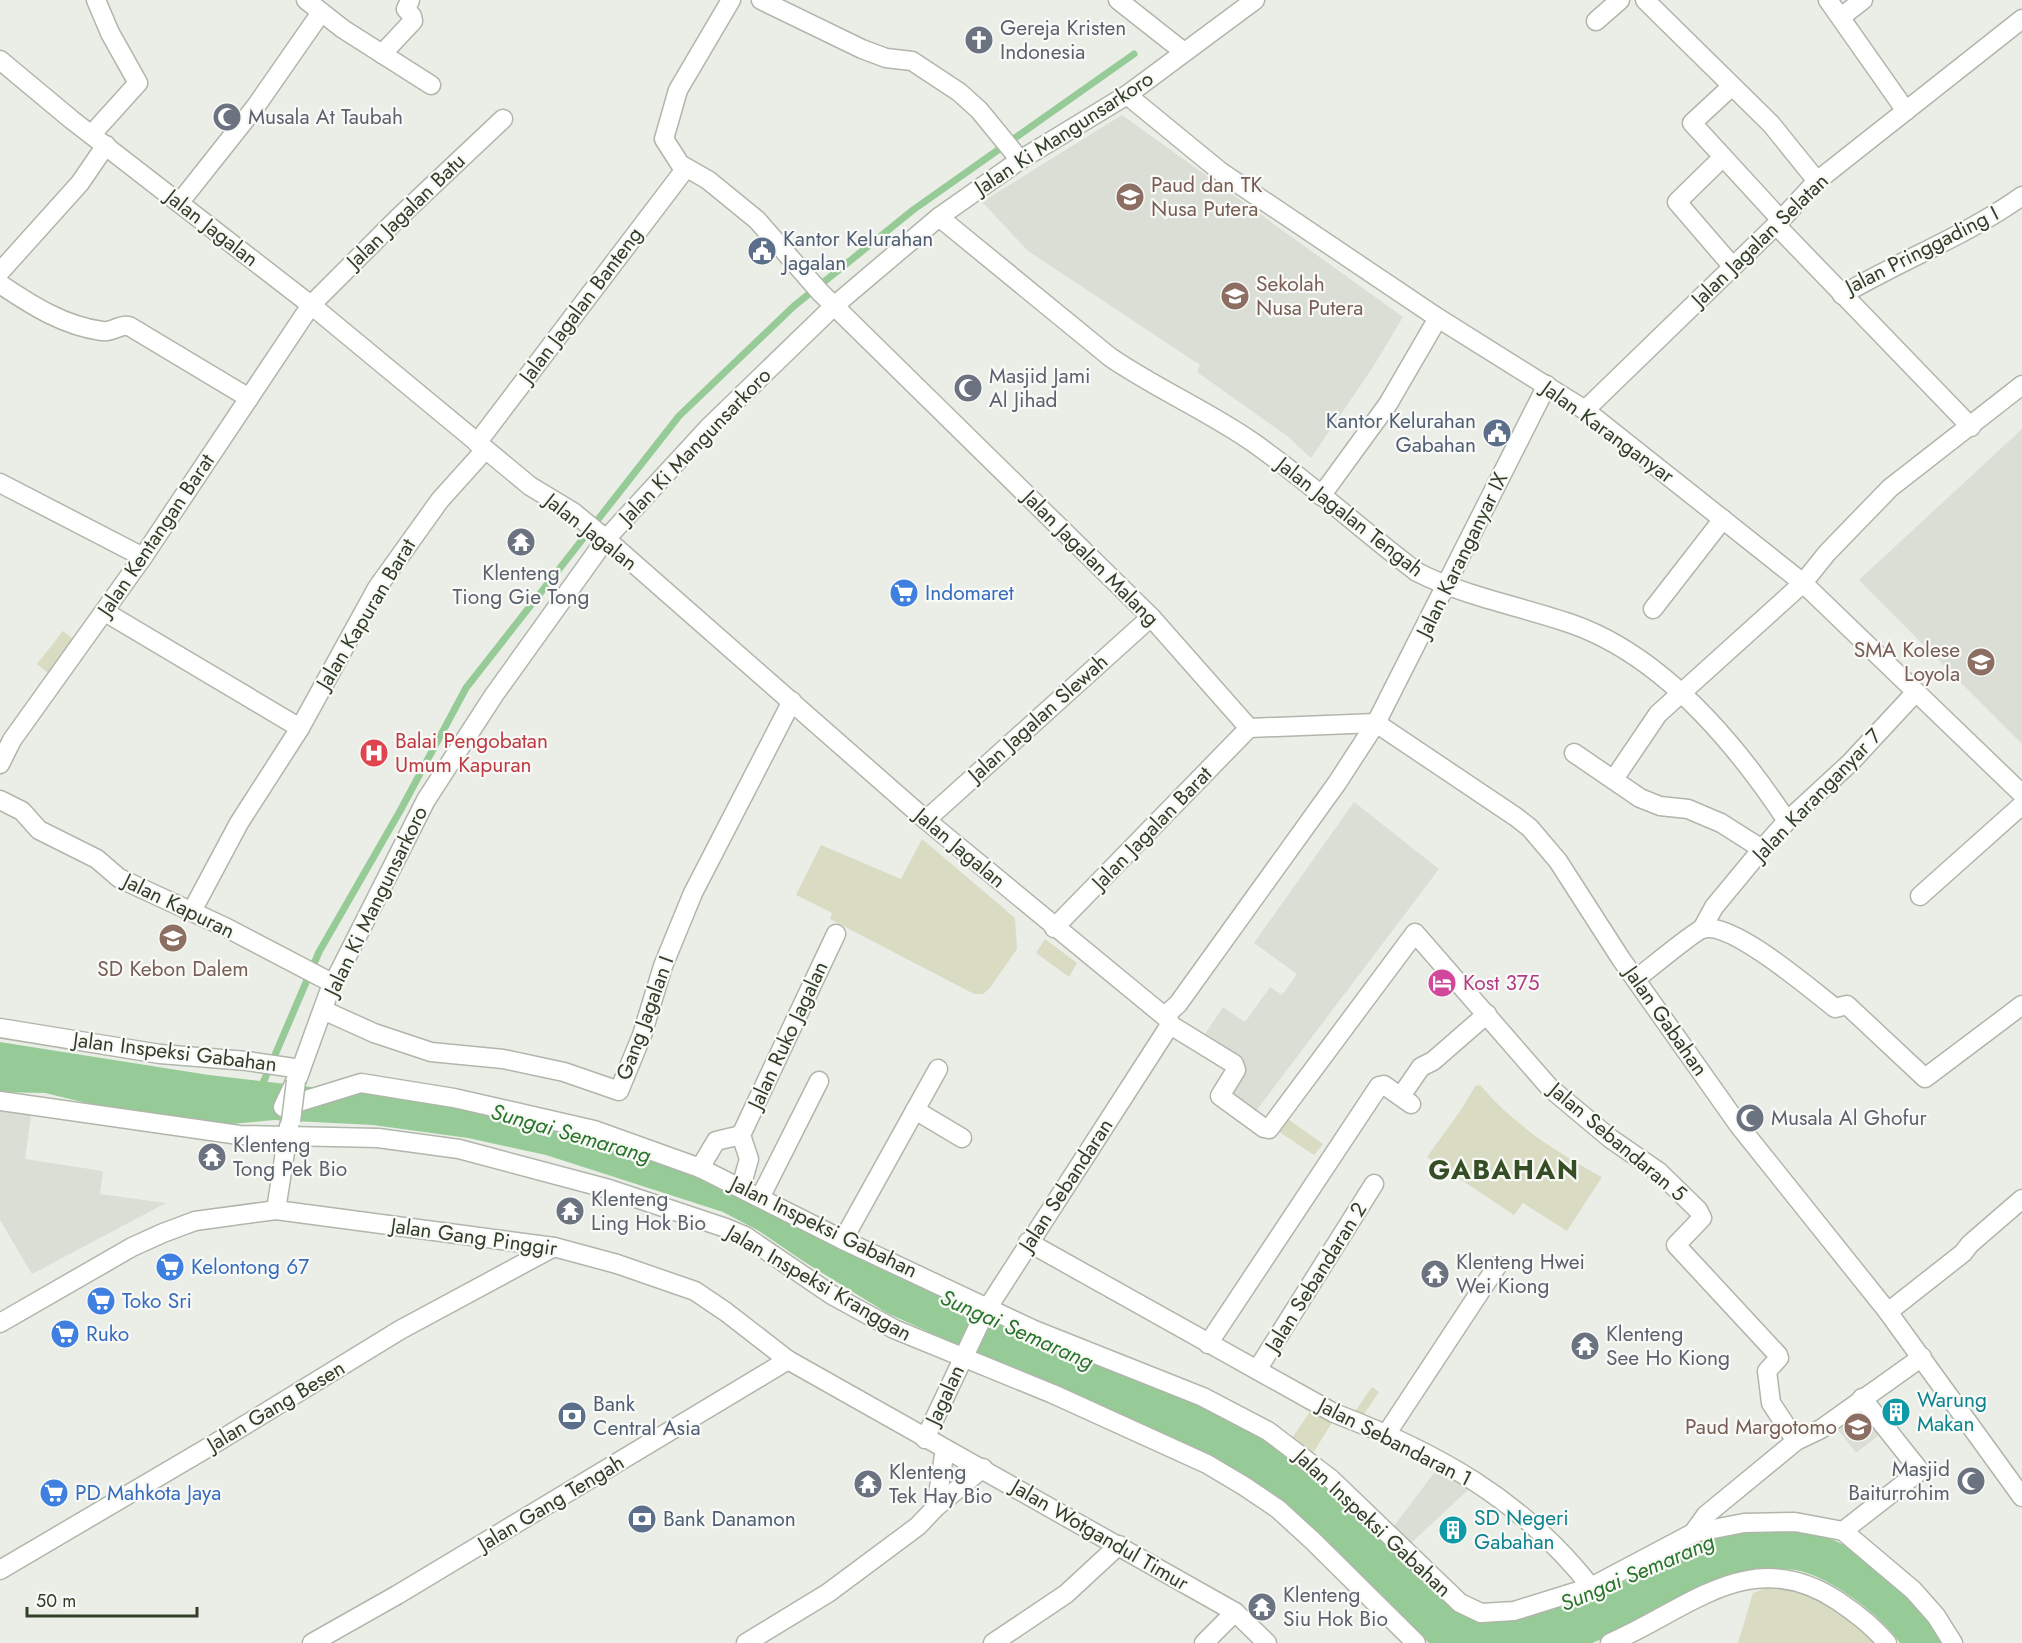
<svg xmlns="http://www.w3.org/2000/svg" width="2022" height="1643" viewBox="0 0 2022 1643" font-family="Jost,sans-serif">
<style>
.built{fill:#daded5}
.green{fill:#d9dcc3}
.water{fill:#96cb97}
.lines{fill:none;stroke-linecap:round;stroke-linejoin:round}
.stream{stroke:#96cb97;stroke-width:7}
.minor-casing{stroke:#afb6aa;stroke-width:21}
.tertiary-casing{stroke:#afb6aa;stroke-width:21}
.minor{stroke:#fff;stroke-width:18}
.tertiary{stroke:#fff;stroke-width:18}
.tertiary-bridge-casing{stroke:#afb6aa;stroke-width:21;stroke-linecap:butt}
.tertiary-bridge{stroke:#fff;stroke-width:18}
.labels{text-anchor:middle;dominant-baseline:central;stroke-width:4.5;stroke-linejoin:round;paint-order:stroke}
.worship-label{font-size:21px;fill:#5b616d;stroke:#f9faf7;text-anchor:start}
.street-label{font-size:21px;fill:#313e28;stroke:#f9faf7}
.education-label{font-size:21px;fill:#785e54;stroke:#f9faf7;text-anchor:start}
.service-label{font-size:21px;fill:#4e5e75;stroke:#f9faf7;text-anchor:start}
.shop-label{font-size:21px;fill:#366cbe;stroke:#f9faf7;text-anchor:start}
.health-label{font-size:21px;fill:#be3a42;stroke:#f9faf7;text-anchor:start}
.hotel-label{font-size:21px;fill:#b23c85;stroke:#f9faf7;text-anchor:start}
.culture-label{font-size:21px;fill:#0d838f;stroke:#f9faf7;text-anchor:start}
.water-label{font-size:22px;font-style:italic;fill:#28742a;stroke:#f9faf7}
.district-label{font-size:27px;font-weight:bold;letter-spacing:1.5px;fill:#354e25;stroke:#f9faf7}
</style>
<rect width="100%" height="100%" fill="#ebeee7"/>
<g class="built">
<polygon points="1122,115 1403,317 1373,367 1311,458 1287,436 1197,372 1200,365 1028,251 982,202"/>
<polygon points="2022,429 2022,744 1859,580"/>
<polygon points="1354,802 1439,869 1256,1111 1225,1089 1243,1060 1205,1034 1223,1007 1245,1022 1270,987 1282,995 1297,974 1254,943"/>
<polygon points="0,1105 32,1109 25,1159 103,1171 100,1194 166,1203 32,1274 0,1220"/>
<polygon points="1859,1402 1883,1432 1856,1453 1833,1423"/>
<polygon points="1437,1469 1470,1488 1410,1544 1394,1526"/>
</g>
<g class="green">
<polygon points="63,631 81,645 55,679 37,664"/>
<polygon points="922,839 1015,918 1017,949 989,989 983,994 974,994 830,919 832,913 796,895 821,845 901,879"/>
<polygon points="1045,939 1077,963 1069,977 1036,953"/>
<path d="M1480,1085C1514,1125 1556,1152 1602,1177L1567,1231L1523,1203L1514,1215L1427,1157C1444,1132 1461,1113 1475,1086Z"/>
<polygon points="1281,1114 1323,1144 1314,1155 1272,1127"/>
<polygon points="1372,1387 1379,1392 1362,1417 1354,1413"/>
<polygon points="1312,1409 1333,1421 1313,1453 1292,1438"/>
<path d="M1766,1588C1812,1589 1843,1611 1875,1643H1738L1753,1593Z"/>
</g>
<path class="water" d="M0,1042L209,1075L421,1100L566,1130L712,1181L883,1270L1189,1397L1260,1432L1329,1485L1448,1603L1463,1615L1477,1620C1522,1611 1567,1604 1610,1588C1638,1577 1662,1556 1689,1544C1711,1535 1736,1532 1760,1531C1771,1530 1782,1529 1792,1530C1857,1534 1910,1592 1943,1643H1900C1881,1615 1829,1576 1796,1570C1788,1569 1780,1570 1772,1570L1592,1643H1429L1319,1536L1101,1410L887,1313L803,1261L759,1231L723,1212L546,1155L468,1138L373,1125L274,1120L232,1124L141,1116L45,1093L0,1092Z"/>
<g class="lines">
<polyline class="stream" points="260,1090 319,952 400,811 466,688 679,416 794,306 913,210 1134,54"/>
<g class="minor-casing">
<g id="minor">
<polyline points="306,0 343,29 431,85"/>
<polyline points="731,0 678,90 664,139 680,164 708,180 757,220 820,292 1151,617 1249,728"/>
<polyline points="761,0 862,49 886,58 912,61 959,92 979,110 1020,160"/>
<polyline points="1118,0 1184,52"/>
<polyline points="1645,0 1771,124 1817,181"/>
<polyline points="1828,0 1906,111"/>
<polyline points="1841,17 1863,0"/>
<polyline points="1596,21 1620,0"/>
<polyline points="382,54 413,21 412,16 406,9 410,0"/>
<polyline points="0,60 72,120 316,309 530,486 573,512 606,539"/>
<polyline points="1732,86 1692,123 1781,220"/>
<polyline points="1127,95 1221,172 1438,318 1585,410 1803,583 2022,794"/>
<polyline points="92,134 138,83 110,33 96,0"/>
<polyline points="1722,158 1677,202 1733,267"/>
<polyline points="180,202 256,106 320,14"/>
<path d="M939,217L1110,357C1155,388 1206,410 1251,441C1309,481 1361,530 1417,572C1466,597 1520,606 1572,624C1663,656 1736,744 1787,821"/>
<polyline points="1776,225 1971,427"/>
<polyline points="0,272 80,183 106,145"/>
<path d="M0,284C31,305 64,326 102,331C112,333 119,324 129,326L249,398"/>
<path d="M1842,295C1901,260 1966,236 2022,196"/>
<polyline points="1585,410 1776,225 1817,181 2022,19"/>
<polyline points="477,443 686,168"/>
<polyline points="0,483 143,557"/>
<polyline points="1321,496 1388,404 1438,318"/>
<polyline points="1653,609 1723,519"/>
<polyline points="105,612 300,728"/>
<polyline points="1376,723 1516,817 1530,828 1558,861 1621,959 1740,1127 1888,1312 2022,1497"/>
<polyline points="1249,728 1376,723"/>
<polyline points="1574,753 1640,798 1660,806 1688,809 1721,823 1762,849"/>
<polyline points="0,764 12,740 143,557 311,305 398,218 503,119"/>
<polyline points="1614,779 1658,714 1803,583 1827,553 1890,488 2022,385"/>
<polyline points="0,800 22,811 39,830 97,859 119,878 227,928 334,984"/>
<polyline points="926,820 1151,617"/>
<polyline points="1920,896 2022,805"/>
<polyline points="192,911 239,823 300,728 377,588 440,500 485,450"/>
<polyline points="1054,928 1249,728"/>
<polyline points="1702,929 1714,907 1762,849 1787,821 1850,763 1915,693"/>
<path d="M1636,979C1648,970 1692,933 1702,929C1731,920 1812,990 1835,1008L1847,1005L1925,1078L2022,1005"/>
<polyline points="323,1010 374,1033 431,1052 503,1059 564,1072 619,1091 642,1035 663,966 693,893 792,701"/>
<polyline points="1166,1015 1178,1004 1337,783 1376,723 1547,385"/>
<polyline points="1169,1024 1234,1064 1236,1070 1220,1096 1264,1128 1269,1129 1415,933 1550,1088 1611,1139 1659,1172 1698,1210 1702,1218 1676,1245 1778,1355 1779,1358 1767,1371 1771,1403 1796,1441"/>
<polyline points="0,1028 160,1054 247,1061 301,1069 283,1107 361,1083 454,1098 594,1130 700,1168 843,1240 1032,1329 1203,1397 1268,1431 1331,1479 1460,1603 1481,1613 1514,1611 1591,1587 1693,1533 1744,1523 1795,1522 1843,1531 1913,1590 1936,1616 1953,1643"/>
<polyline points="297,1080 329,992 426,800 494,695 606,539 708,428 834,306 939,217 1020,160 1127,95 1255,0"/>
<polyline points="1401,1096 1421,1067 1433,1061 1487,1014"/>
<polyline points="0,1101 239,1135 378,1138 459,1149 609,1189 726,1228 745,1236 832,1295 894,1329 1053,1394 1207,1464 1244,1486 1278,1509 1313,1541 1416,1643"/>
<polyline points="915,1110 962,1138"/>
<polyline points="741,1135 836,934"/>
<polyline points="741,1135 749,1159 741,1187"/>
<polyline points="700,1168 716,1141 741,1135"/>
<polyline points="760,1198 819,1081"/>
<polyline points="276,1210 289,1126"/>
<polyline points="843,1240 938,1069"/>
<path d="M1028,1242L1334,1413C1436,1452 1522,1499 1591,1587"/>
<polyline points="1888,1312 1963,1253 1970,1244 2022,1199"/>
<polyline points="1208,1344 1379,1086 1384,1085 1411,1104"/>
<polyline points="1257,1370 1374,1184"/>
<polyline points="1387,1433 1497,1266"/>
<polyline points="936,1507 945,1449"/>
<polyline points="1843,1531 1920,1471 1862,1398"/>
<polyline points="1693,1533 1706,1515 1796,1441 1821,1429 1922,1357"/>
<polyline points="0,1570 214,1444 400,1330 554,1247"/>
<polyline points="312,1643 397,1595 788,1360"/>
<polyline points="746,1643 828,1593 918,1526 936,1507 983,1468"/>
<polyline points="993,1643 1066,1594 1119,1545"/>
<polyline points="1204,1643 1235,1612"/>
<path d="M1610,1643C1689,1609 1751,1543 1838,1601C1856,1613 1873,1626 1887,1643"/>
</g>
</g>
<g class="tertiary-casing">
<g id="tertiary">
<polyline points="606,539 926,820 1169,1020 1168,1028 985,1312 925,1439"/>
<polyline points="0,1323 132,1247 163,1233 195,1221 276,1210 554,1247 617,1264 695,1291 726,1312 788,1360 1235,1612 1267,1643"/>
</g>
</g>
<use href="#minor" class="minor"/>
<use href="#tertiary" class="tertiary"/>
<g class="tertiary-bridge-casing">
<polyline id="tertiary-bridge" points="291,1121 296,1081"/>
</g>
<use href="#tertiary-bridge" class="tertiary-bridge"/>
</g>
<defs>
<g id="church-disc" transform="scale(1.5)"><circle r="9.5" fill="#6b7280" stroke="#f9faf7"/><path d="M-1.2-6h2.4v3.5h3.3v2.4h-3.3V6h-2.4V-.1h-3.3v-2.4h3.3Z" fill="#fff"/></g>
<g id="mosque-disc" transform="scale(1.5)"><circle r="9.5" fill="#6b7280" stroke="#f9faf7"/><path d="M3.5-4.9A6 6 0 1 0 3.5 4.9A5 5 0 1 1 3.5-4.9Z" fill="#fff"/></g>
<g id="school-disc" transform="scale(1.5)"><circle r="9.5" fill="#8d6e63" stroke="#f9faf7"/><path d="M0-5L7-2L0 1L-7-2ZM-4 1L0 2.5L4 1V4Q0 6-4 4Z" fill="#fff"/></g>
<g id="civic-disc" transform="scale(1.5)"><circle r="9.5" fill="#5c6f8a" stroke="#f9faf7"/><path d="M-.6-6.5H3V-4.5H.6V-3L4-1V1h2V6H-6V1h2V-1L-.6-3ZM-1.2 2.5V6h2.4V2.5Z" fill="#fff"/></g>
<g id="temple-disc" transform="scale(1.5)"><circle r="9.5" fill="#6b7280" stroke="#f9faf7"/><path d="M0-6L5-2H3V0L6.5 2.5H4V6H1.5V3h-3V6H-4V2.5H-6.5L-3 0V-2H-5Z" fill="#fff"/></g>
<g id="supermarket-disc" transform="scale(1.5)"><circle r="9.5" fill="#3f7fe0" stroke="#f9faf7"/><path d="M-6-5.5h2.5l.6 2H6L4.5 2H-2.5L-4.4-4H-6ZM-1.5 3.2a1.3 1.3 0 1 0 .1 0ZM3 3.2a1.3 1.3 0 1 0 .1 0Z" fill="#fff"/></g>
<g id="hospital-disc" transform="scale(1.5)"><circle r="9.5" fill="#e0444e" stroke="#f9faf7"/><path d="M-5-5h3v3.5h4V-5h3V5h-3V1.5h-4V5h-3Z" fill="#fff"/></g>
<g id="hotel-disc" transform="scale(1.5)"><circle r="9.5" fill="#d1479c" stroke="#f9faf7"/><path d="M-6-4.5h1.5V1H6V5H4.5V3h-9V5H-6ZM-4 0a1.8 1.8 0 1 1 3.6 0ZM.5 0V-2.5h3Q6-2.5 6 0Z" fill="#fff"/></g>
<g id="building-disc" transform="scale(1.5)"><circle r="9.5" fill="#0f9aa8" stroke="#f9faf7"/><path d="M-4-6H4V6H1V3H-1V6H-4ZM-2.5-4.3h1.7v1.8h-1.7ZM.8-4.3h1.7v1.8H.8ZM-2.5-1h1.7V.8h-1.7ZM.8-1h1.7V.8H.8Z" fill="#fff"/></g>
<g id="bank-disc" transform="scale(1.5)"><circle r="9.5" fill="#5c6f8a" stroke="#f9faf7"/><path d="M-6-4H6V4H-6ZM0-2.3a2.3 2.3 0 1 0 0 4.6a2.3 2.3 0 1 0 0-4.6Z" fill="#fff"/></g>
</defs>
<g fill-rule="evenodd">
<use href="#church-disc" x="979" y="40"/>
<use href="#mosque-disc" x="227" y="117"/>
<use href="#school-disc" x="1130" y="197"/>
<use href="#civic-disc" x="762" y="251"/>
<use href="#school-disc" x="1235" y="296"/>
<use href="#mosque-disc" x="968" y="388"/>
<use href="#civic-disc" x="1497" y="433"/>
<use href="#temple-disc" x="521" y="542"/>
<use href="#supermarket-disc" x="904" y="593"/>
<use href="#school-disc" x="1981" y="662"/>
<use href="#hospital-disc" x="374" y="753"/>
<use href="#school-disc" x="173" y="938"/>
<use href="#hotel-disc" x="1442" y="983"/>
<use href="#mosque-disc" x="1750" y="1118"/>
<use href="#temple-disc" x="212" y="1157"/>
<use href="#temple-disc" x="570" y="1211"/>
<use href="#supermarket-disc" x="170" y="1267"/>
<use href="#temple-disc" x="1435" y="1274"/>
<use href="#supermarket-disc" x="101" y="1301"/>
<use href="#supermarket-disc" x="65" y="1334"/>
<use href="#temple-disc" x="1585" y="1346"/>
<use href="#building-disc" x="1896" y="1412"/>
<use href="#bank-disc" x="572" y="1416"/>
<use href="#school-disc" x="1858" y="1427"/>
<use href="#mosque-disc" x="1971" y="1481"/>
<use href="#temple-disc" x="868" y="1484"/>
<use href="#supermarket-disc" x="54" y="1493"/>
<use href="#bank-disc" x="642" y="1519"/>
<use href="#building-disc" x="1453" y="1530"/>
<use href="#temple-disc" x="1262" y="1607"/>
</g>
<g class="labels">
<g class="worship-label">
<text x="1000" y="28">Gereja Kristen<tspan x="1000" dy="24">Indonesia</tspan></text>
<text x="248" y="117">Musala At Taubah</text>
<text x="989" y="376">Masjid Jami<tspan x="989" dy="24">Al Jihad</tspan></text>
<text x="521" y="573" text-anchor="middle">Klenteng<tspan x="521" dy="24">Tiong Gie Tong</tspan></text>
<text x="1771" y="1118">Musala Al Ghofur</text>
<text x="233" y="1145">Klenteng<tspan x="233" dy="24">Tong Pek Bio</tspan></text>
<text x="591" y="1199">Klenteng<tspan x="591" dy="24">Ling Hok Bio</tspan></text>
<text x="1456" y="1262">Klenteng Hwei<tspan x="1456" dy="24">Wei Kiong</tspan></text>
<text x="1606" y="1334">Klenteng<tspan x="1606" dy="24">See Ho Kiong</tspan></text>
<text x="1950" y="1469" text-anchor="end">Masjid<tspan x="1950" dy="24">Baiturrohim</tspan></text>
<text x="889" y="1472">Klenteng<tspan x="889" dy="24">Tek Hay Bio</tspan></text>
<text x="1283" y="1595">Klenteng<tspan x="1283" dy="24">Siu Hok Bio</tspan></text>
</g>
<g class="street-label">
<text transform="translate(1064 133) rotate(-33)">Jalan Ki Mangunsarkoro</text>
<text transform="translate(406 211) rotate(-44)">Jalan Jagalan Batu</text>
<text transform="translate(212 228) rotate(38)">Jalan Jagalan</text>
<text transform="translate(1760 240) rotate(-44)">Jalan Jagalan Selatan</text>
<text transform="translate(1922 250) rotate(-27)">Jalan Pringgading I</text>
<text transform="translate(581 305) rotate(-53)">Jalan Jagalan Banteng</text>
<text transform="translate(1608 432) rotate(36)">Jalan Karanganyar</text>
<text transform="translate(695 446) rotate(-46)">Jalan Ki Mangunsarkoro</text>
<text transform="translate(1350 517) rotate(38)">Jalan Jagalan Tengah</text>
<text transform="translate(591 532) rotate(38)">Jalan Jagalan</text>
<text transform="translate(156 535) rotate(-56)">Jalan Kentangan Barat</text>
<text transform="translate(1462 555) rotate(-64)">Jalan Karanganyar IX</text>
<text transform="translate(1091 558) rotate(45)">Jalan Jagalan Malang</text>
<text transform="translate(366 614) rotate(-59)">Jalan Kapuran Barat</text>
<text transform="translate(1038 718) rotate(-42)">Jalan Jagalan Slewah</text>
<text transform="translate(1817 795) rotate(-46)">Jalan Karanganyar 7</text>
<text transform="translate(1152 828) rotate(-46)">Jalan Jagalan Barat</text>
<text transform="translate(960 848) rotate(40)">Jalan Jagalan</text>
<text transform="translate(376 901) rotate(-64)">Jalan Ki Mangunsarkoro</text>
<text transform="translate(179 906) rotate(26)">Jalan Kapuran</text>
<text transform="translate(645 1018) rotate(-70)">Gang Jagalan I</text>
<text transform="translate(1666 1021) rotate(55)">Jalan Gabahan</text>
<text transform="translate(788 1035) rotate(-65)">Jalan Ruko Jagalan</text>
<text transform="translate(175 1052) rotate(7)">Jalan Inspeksi Gabahan</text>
<text transform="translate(1618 1142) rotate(40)">Jalan Sebandaran 5</text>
<text transform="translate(1066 1185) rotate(-57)">Jalan Sebandaran</text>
<text transform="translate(824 1227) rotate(26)">Jalan Inspeksi Gabahan</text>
<text transform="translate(474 1237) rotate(8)">Jalan Gang Pinggir</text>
<text transform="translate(1316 1277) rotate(-58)">Jalan Sebandaran 2</text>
<text transform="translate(819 1283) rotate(30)">Jalan Inspeksi Kranggan</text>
<text transform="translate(945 1395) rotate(-65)">Jagalan</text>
<text transform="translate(276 1406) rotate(-31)">Jalan Gang Besen</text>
<text transform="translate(1395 1442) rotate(27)">Jalan Sebandaran 1</text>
<text transform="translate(551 1503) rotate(-31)">Jalan Gang Tengah</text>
<text transform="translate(1373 1523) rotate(43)">Jalan Inspeksi Gabahan</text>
<text transform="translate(1100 1535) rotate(30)">Jalan Wotgandul Timur</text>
</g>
<g class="education-label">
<text x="1151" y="185">Paud dan TK<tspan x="1151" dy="24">Nusa Putera</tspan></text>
<text x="1256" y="284">Sekolah<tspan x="1256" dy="24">Nusa Putera</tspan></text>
<text x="1960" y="650" text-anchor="end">SMA Kolese<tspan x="1960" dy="24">Loyola</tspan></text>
<text x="173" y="969" text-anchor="middle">SD Kebon Dalem</text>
<text x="1837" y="1427" text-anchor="end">Paud Margotomo</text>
</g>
<g class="service-label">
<text x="783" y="239">Kantor Kelurahan<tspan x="783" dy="24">Jagalan</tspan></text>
<text x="1476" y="421" text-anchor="end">Kantor Kelurahan<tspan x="1476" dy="24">Gabahan</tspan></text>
<text x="593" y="1404">Bank<tspan x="593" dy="24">Central Asia</tspan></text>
<text x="663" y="1519">Bank Danamon</text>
</g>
<g class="shop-label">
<text x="925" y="593">Indomaret</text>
<text x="191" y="1267">Kelontong 67</text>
<text x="122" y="1301">Toko Sri</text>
<text x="86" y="1334">Ruko</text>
<text x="75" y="1493">PD Mahkota Jaya</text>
</g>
<g class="health-label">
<text x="395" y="741">Balai Pengobatan<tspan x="395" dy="24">Umum Kapuran</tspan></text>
</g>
<g class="hotel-label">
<text x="1463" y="983">Kost 375</text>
</g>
<g class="culture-label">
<text x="1917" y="1400">Warung<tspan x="1917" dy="24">Makan</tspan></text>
<text x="1474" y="1518">SD Negeri<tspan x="1474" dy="24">Gabahan</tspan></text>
</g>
<g class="water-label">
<text transform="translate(571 1133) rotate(16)">Sungai Semarang</text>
<text transform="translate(1017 1329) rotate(24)">Sungai Semarang</text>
<text transform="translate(1637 1572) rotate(-23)">Sungai Semarang</text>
</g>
<g class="district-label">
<text x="1504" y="1169">GABAHAN</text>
</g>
</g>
<path d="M27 1607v9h170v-9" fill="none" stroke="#313e28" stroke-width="3"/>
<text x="36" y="1607" font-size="18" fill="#313e28" stroke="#f9faf7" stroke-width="4.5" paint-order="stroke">50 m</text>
</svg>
